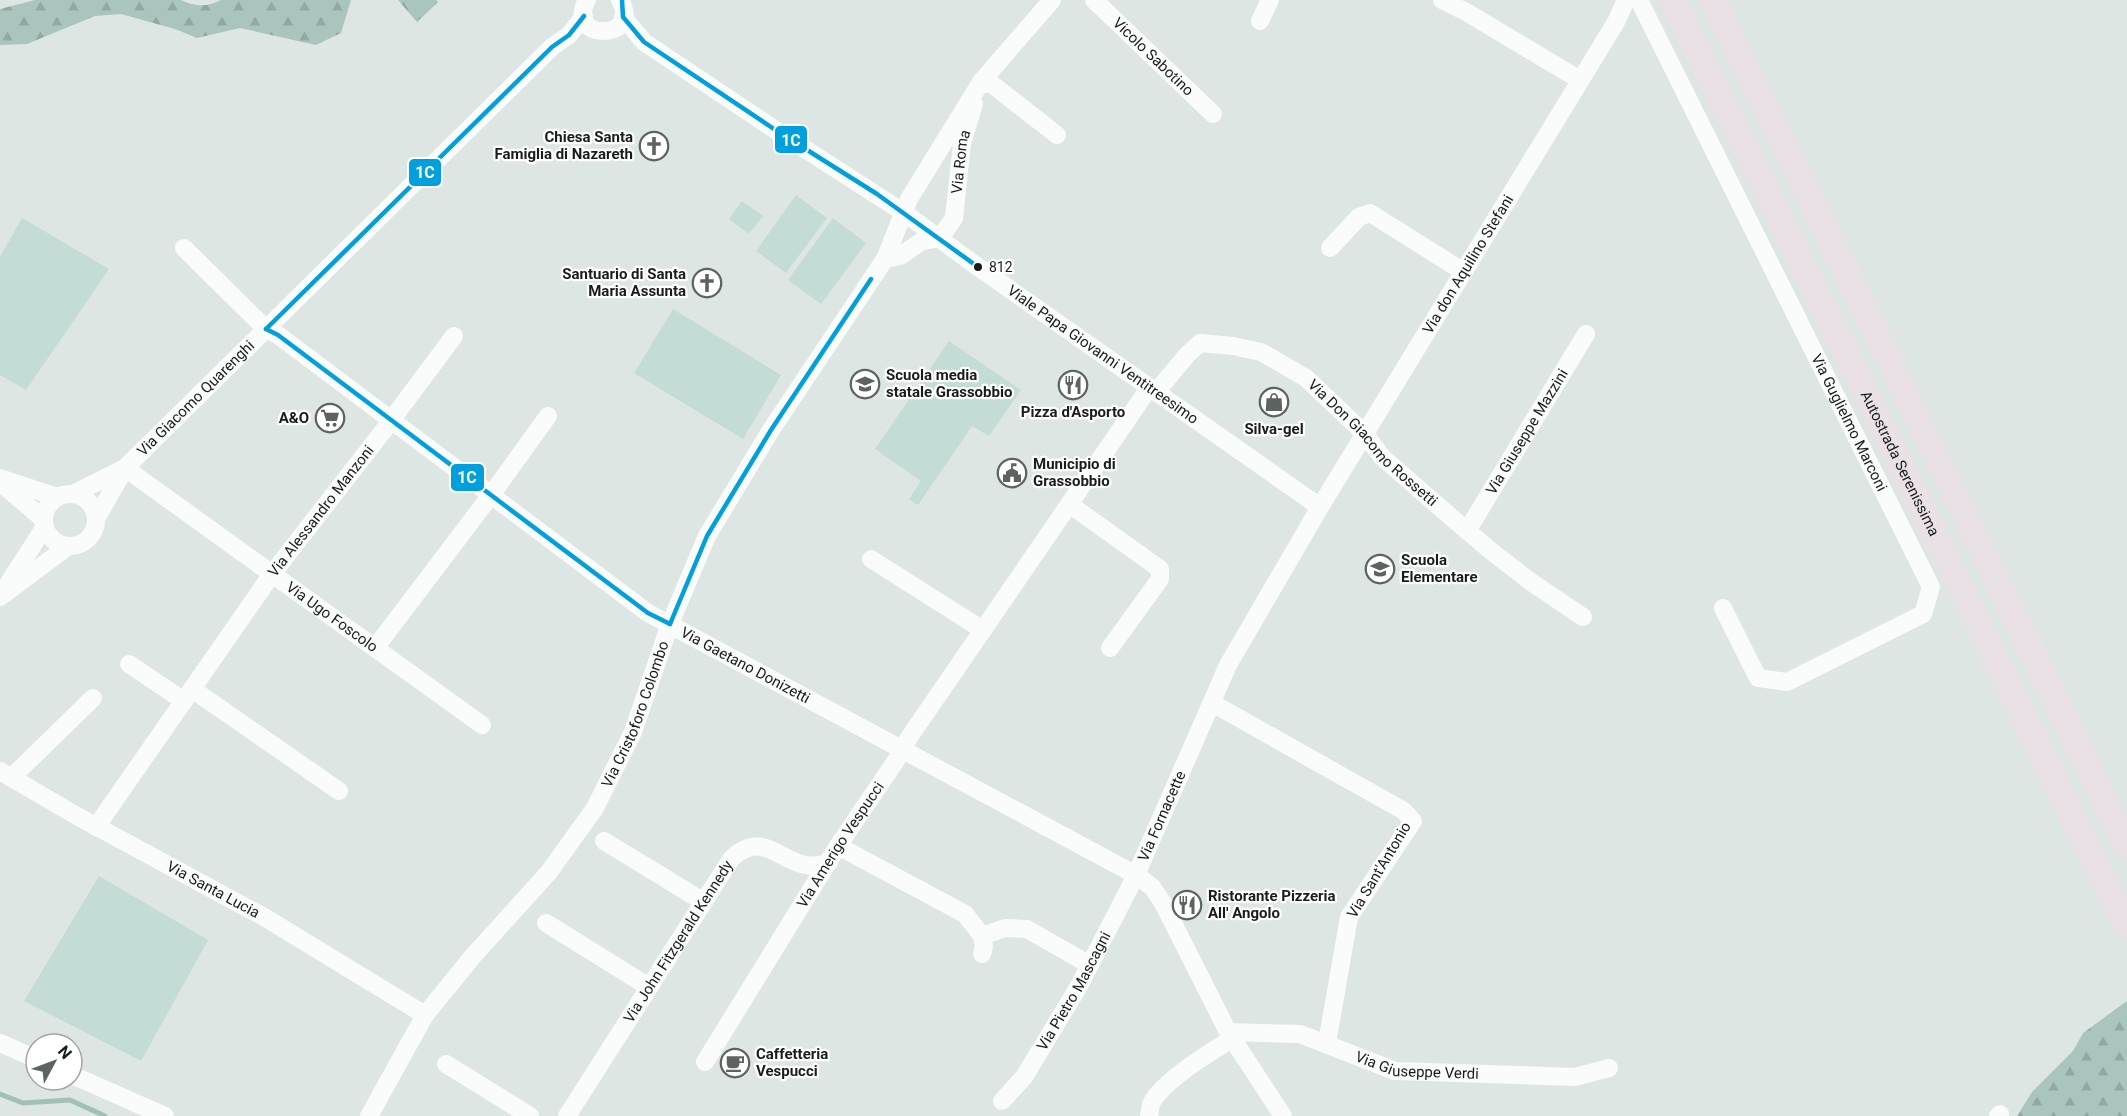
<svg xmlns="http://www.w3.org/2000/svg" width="2127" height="1116" viewBox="0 0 2127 1116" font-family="Roboto,sans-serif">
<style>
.green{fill:#c4dcd6}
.forest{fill:url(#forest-firs)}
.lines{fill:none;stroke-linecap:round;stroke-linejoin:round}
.stream{stroke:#a0c1b8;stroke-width:5}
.minor{stroke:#fafbfb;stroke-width:18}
.highway{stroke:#eae1e6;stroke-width:26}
.bus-1-casing{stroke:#fff;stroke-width:9}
.bus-1{stroke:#00a0de;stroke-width:4.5}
.bus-dot{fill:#181d1b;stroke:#fff;stroke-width:2}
.labels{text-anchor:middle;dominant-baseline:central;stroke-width:4.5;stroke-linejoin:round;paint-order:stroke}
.bus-label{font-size:14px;fill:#181d1b;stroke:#fff;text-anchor:start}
.street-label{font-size:15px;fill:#181d1b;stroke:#fff}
.poi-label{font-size:15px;font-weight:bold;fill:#181d1b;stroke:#fff;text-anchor:start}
.line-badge{stroke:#fff;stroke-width:2}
.badge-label{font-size:16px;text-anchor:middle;font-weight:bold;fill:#fff}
</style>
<defs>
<pattern id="forest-firs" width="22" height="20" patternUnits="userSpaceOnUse" patternTransform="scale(1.5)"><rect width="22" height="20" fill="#aac5be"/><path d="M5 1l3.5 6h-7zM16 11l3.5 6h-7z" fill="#92a9a3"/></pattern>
</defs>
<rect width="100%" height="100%" fill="#dee6e4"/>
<g class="green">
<polygon points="796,195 827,218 786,273 756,251"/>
<polygon points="742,201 763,216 749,234 729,219"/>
<polygon points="22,218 109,269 26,390 0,375 0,257"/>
<polygon points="833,218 866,243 821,304 788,280"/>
<polygon points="673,309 781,375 743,439 634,373"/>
<polygon points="949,341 1021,390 989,436 972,426 918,505 909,499 921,481 875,449"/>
<polygon points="99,876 208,940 141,1061 24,1001"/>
</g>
<g class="forest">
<path d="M35,0H181C195,7 208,7 221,0H351L341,33L316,45L240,28L197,38L175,29L121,14L95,16L27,44L0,45V9Z"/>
<polygon points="398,0 436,0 438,2 417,22"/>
<polygon points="2127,1001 2127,1116 2017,1116 2032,1092 2073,1051 2083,1033"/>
</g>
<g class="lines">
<polyline class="stream" points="0,1094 23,1103 70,1100 105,1116"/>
<g class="minor">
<path d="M587,0C564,42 643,41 620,0"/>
<path id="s1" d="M1094,0L1213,114"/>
<polyline points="1442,0 1468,13 1580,80"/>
<path id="s2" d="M1639,0L1931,587L1923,614L1787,682L1758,678L1723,608"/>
<path id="s3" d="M623,17L644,42L777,131L903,212L978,267L1320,507"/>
<polyline points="1260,21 1270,0"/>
<polyline points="981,82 993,85 1057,135"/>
<path id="s4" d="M940,238L954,218L962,143L974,104"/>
<path id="s5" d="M184,248L266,329L278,335L648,613L1136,875L1152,887L1163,903L1228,1032L1283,1116"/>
<polyline points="1330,248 1359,217 1370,213 1464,272"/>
<polyline points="885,259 900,256 922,241 940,238"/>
<path id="s6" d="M1156,392L1187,355L1200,343L1233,346L1261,352L1306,378L1364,433L1382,457L1451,517L1491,551L1531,582L1583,617"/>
<path id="s7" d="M125,468L482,725"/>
<polyline points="0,478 57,497"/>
<polyline points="1,483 43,519"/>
<circle cx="70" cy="520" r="26"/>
<polyline points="73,494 125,468"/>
<polyline points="1069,504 1160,569 1160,579 1110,648"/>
<path id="s8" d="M96,519L125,468L552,47L569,35L584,16"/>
<path id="s9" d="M1467,531L1586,334"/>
<polyline points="871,559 983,630"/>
<polyline points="6,587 44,528"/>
<polyline points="0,597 67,547"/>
<polyline points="375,648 491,495 548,416"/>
<polyline points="129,664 184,701"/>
<polyline points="192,689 339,791"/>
<polyline points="1212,703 1404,811 1413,821 1349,917 1327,1043"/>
<path id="s10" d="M0,771L77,816L264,917L425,1015"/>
<polyline points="11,778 93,698"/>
<path id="s11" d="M96,827L272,574L384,430L454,336"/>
<polyline points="604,841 704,902"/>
<polyline points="838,846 965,914 982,936 984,946 982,954"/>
<polyline points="546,923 649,987"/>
<polyline points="982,936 1005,928 1027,929 1090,965"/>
<path id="s12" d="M1228,1032L1300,1034L1395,1071L1575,1077L1609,1068"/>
<polyline points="0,1043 36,1059"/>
<path id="s13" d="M705,1062L838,846L897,759L908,739L1149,388"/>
<polyline points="446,1064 530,1116"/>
<polyline points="72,1075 165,1116"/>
<path id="s14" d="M1002,1101L1024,1077L1079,986L1136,875L1228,665L1320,507L1616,22L1626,0"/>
<path id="s15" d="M369,1116L425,1015L473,956L549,872L595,808L633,732L670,624L707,536L771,430L885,259L909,199L981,82L1052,0"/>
<path id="s16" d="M567,1116L731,859C768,822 787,880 829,862"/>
<path d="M1149,1116C1150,1112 1150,1106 1152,1102C1165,1080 1210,1052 1232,1039"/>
<polyline points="1998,1116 2000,1114"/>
</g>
<g class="highway">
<path id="s17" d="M1673,0L2127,927"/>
<polyline points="1713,0 2127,846"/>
</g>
<g class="bus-1-casing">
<g id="bus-1">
<polyline points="622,0 623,17 644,42 777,131 877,194 978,267"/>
<polyline points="266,329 278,335 648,613 670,624"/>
<polyline points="266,329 552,47 569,35 584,16"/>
<polyline points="670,624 707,536 771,430 871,279"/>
</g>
</g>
<use href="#bus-1" class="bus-1"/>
</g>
<defs>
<g id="church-ring" transform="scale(1.5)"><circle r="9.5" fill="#fff" stroke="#5d6361" stroke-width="1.5"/><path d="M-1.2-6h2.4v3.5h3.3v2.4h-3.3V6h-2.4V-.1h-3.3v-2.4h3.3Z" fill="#5d6361"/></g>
<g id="school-ring" transform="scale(1.5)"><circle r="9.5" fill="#fff" stroke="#5d6361" stroke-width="1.5"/><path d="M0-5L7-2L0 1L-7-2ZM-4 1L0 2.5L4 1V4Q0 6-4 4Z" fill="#5d6361"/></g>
<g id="restaurant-ring" transform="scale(1.5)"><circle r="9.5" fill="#fff" stroke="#5d6361" stroke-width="1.5"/><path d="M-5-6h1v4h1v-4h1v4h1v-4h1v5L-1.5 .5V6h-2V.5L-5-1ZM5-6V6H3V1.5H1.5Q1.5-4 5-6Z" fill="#5d6361"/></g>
<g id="shop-ring" transform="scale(1.5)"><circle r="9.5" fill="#fff" stroke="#5d6361" stroke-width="1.5"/><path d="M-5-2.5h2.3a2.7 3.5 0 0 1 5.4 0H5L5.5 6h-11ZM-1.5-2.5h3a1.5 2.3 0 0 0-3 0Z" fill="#5d6361"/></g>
<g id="supermarket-ring" transform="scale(1.5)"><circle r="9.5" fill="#fff" stroke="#5d6361" stroke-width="1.5"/><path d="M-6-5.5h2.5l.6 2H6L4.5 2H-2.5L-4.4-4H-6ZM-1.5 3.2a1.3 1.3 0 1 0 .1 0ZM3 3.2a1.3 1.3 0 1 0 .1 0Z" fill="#5d6361"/></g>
<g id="civic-ring" transform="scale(1.5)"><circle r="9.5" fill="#fff" stroke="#5d6361" stroke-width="1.5"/><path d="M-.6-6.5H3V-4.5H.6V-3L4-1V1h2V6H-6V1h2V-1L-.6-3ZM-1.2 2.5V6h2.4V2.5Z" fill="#5d6361"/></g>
<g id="cafe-ring" transform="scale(1.5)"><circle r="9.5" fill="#fff" stroke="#5d6361" stroke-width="1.5"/><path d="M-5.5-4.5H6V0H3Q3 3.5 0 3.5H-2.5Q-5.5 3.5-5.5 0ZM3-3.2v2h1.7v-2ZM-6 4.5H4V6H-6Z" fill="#5d6361"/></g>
</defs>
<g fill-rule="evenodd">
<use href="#church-ring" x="654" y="146"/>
<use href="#church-ring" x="707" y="283"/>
<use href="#school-ring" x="865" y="384"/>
<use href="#restaurant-ring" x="1073" y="385"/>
<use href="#shop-ring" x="1274" y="402"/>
<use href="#supermarket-ring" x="330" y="418"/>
<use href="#civic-ring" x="1012" y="473"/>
<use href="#school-ring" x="1380" y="569"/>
<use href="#restaurant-ring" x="1187" y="905"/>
<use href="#cafe-ring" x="735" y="1063"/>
</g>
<circle class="bus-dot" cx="978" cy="267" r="5"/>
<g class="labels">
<g class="bus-label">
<text x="989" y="267">812</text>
</g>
<g class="street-label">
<text stroke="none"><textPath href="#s1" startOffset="82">Vicolo Sabotino</textPath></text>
<text stroke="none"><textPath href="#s4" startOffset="81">Via Roma</textPath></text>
<text stroke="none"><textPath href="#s14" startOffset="960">Via don Aquilino Stefani</textPath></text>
<text stroke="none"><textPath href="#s3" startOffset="588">Viale Papa Giovanni Ventitreesimo</textPath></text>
<text stroke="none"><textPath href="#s8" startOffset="158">Via Giacomo Quarenghi</textPath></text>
<text stroke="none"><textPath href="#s2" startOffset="472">Via Guglielmo Marconi</textPath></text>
<text stroke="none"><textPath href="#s9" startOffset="116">Via Giuseppe Mazzini</textPath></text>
<text stroke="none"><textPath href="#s6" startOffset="273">Via Don Giacomo Rossetti</textPath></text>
<text stroke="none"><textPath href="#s17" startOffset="516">Autostrada Serenissima</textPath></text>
<text stroke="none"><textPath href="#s11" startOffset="388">Via Alessandro Manzoni</textPath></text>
<text stroke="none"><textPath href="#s7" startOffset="255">Via Ugo Foscolo</textPath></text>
<text stroke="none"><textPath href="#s5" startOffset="702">Via Gaetano Donizetti</textPath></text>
<text stroke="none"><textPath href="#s15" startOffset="486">Via Cristoforo Colombo</textPath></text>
<text stroke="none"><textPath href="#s14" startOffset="328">Via Fornacette</textPath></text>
<text stroke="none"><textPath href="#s13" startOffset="256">Via Amerigo Vespucci</textPath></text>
<text transform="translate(1379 870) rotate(-59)">Via Sant'Antonio</text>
<text stroke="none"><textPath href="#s10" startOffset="244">Via Santa Lucia</textPath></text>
<text stroke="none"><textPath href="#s16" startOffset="207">Via John Fitzgerald Kennedy</textPath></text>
<text stroke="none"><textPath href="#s14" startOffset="132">Via Pietro Mascagni</textPath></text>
<text stroke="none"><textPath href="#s12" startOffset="195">Via Giuseppe Verdi</textPath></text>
</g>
<g class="poi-label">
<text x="633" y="137" text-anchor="end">Chiesa Santa<tspan x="633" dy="17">Famiglia di Nazareth</tspan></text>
<text x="686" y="274" text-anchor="end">Santuario di Santa<tspan x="686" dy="17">Maria Assunta</tspan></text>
<text x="886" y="375">Scuola media<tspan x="886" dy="17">statale Grassobbio</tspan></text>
<text x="1073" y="412" text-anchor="middle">Pizza d'Asporto</text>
<text x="309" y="418" text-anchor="end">A&amp;O</text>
<text x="1274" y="429" text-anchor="middle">Silva-gel</text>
<text x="1033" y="464">Municipio di<tspan x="1033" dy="17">Grassobbio</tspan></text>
<text x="1401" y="560">Scuola<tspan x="1401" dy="17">Elementare</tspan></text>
<text x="1208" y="896">Ristorante Pizzeria<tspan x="1208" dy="17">All' Angolo</tspan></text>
<text x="756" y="1054">Caffetteria<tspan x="756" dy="17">Vespucci</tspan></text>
</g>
</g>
<g class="line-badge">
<rect x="774" y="125" width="34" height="29" rx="6" fill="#00a0de"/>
<rect x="408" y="158" width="34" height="29" rx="6" fill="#00a0de"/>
<rect x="450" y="463" width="35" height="29" rx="6" fill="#00a0de"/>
</g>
<g class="badge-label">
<text x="791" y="146">1C</text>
<text x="425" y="178">1C</text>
<text x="467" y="483">1C</text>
</g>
<g transform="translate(54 1062) rotate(49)"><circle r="28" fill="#ffffff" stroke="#a3a5a4" stroke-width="1.5"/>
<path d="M0-4.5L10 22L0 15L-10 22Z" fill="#5d6361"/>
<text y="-9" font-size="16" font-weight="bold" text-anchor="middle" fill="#181d1b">N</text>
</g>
</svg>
